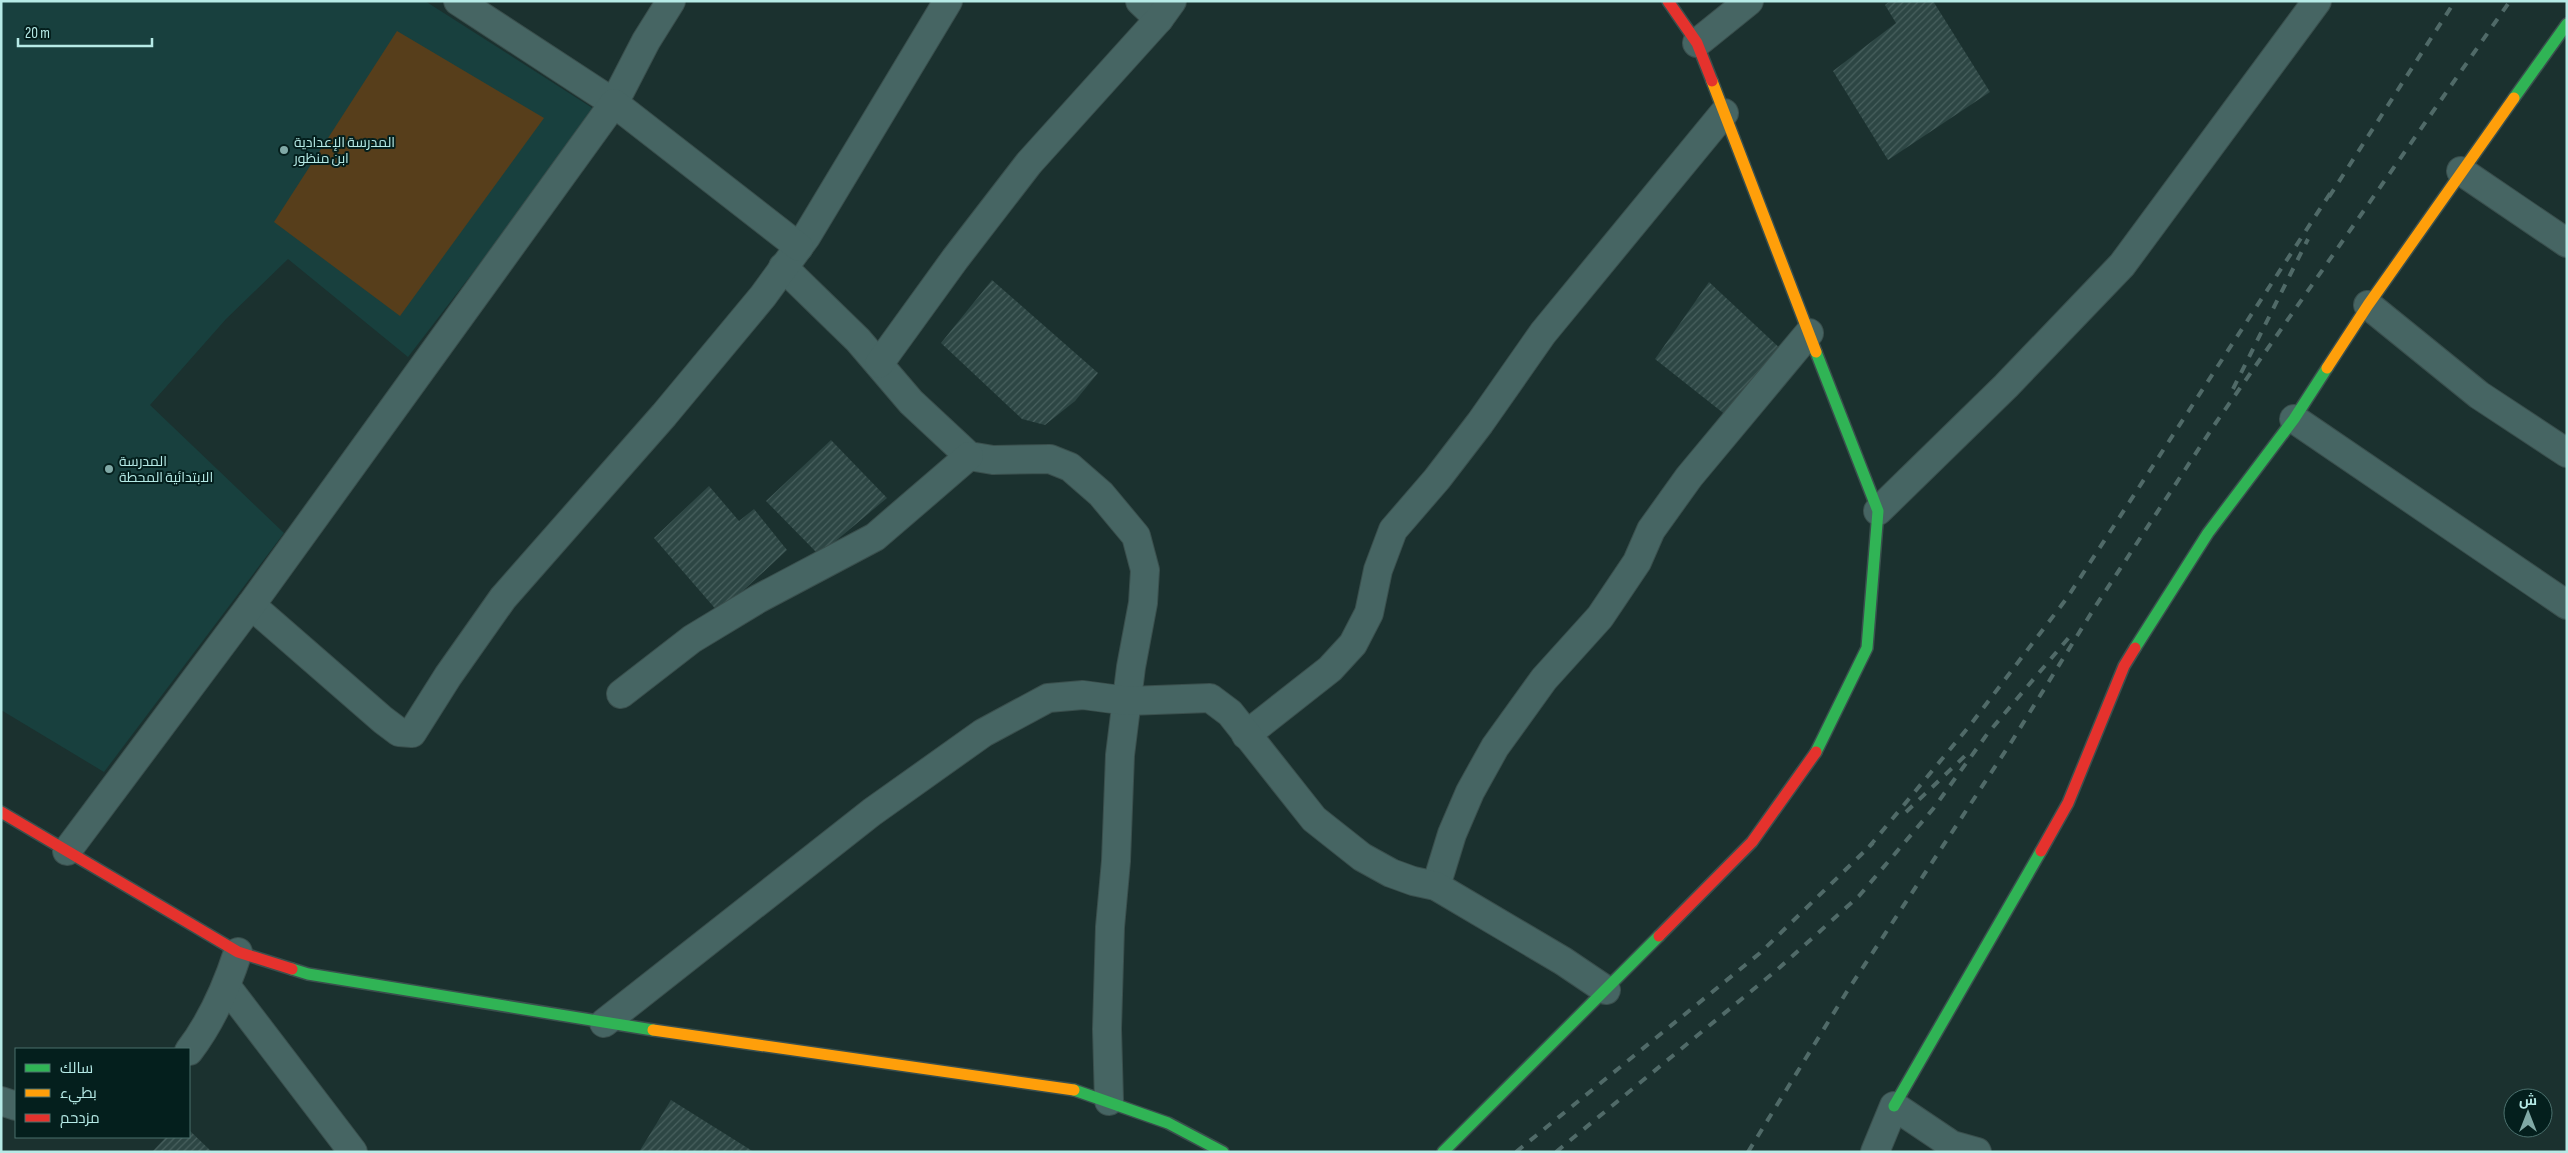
<svg xmlns="http://www.w3.org/2000/svg" width="2568" height="1153" viewBox="0 0 2568 1153" font-family="'Sofia Sans Condensed',Cairo,sans-serif">
<style>
.built{fill:#18403e}
.green{fill:#573e1b}
.building{fill:url(#building-hatch)}
.lines{fill:none;stroke-linecap:round;stroke-linejoin:round}
.street-casing{stroke:#3a4f4d;stroke-width:30}
.fast-casing{stroke:#3a4f4d;stroke-width:14}
.slow-casing{stroke:#3a4f4d;stroke-width:14}
.jam-casing{stroke:#3a4f4d;stroke-width:14}
.street{stroke:#466563;stroke-width:28}
.fast{stroke:#30b455;stroke-width:11}
.slow{stroke:#ff9f0a;stroke-width:11}
.jam{stroke:#e5322d;stroke-width:11}
.rail{stroke:#506a68;stroke-width:4;stroke-dasharray:9 9;stroke-linecap:butt}
.poi-dot{fill:#80a9a6;stroke:#041f1d;stroke-width:2}
.labels{text-anchor:middle;dominant-baseline:central;stroke-width:4;stroke-linejoin:round;paint-order:stroke}
.poi-label{font-size:14px;fill:#b6eae6;stroke:#041f1d;text-anchor:start}
</style>
<defs>
<pattern id="building-hatch" width="6" height="6" patternUnits="userSpaceOnUse" patternTransform="scale(1.25)"><rect width="6" height="6" fill="#2d4644"/><path d="M-1 1l2-2M0 6l6-6M5 7l2-2" fill="none" stroke="#49615f"/></pattern>
</defs>
<rect width="100%" height="100%" fill="#1b312f"/>
<polygon class="built" points="1,1 425,1 597,111 408,357 288,259 226,319 150,405 284,533 104,772 1,710"/>
<polygon class="green" points="397,31 544,118 400,316 274,222"/>
<g class="building">
<polygon points="1890,1 1933,1 1990,92 1888,160 1833,71 1896,23 1885,5"/>
<polygon points="992,280 1098,373 1075,401 1045,425 1022,419 941,343"/>
<polygon points="1709,282 1782,350 1727,416 1655,359"/>
<polygon points="831,440 887,498 819,555 766,501"/>
<polygon points="709,486 739,521 754,509 787,550 719,613 654,538"/>
<polygon points="671,1100 754,1152 639,1152"/>
<polygon points="189,1130 212,1152 152,1152 166,1137 189,1137"/>
</g>
<g class="lines">
<g class="street-casing">
<g id="street">
<polyline points="458,1 614,103 646,41 671,1"/>
<polyline points="1140,1 1159,19"/>
<polyline points="1697,43 1749,1"/>
<polyline points="2461,171 2567,243"/>
<polyline points="783,267 858,340 911,402 969,456 993,460 1050,459 1070,467 1101,494 1136,536 1145,570 1143,603 1131,667 1120,755 1116,861 1110,927 1107,1029 1109,1101"/>
<polyline points="2368,305 2479,395 2567,453"/>
<polyline points="879,364 955,259 1029,163 1159,19 1172,1"/>
<polyline points="2294,419 2567,605"/>
<polyline points="1878,511 2006,386 2122,265 2317,1"/>
<polyline points="251,605 383,720 399,732 412,733 448,676 503,598 664,415 763,296 806,237 948,1"/>
<polyline points="621,694 692,639 758,599 875,537 969,456"/>
<polyline points="1246,735 1330,669 1353,644 1369,613 1378,570 1393,530 1437,479 1480,423 1543,333 1724,113"/>
<polyline points="67,851 251,605 614,103 799,247"/>
<polyline points="1436,886 1452,834 1470,792 1495,747 1544,679 1600,617 1637,562 1651,530 1689,477 1809,333"/>
<polyline points="227,987 353,1152"/>
<polyline points="604,1023 872,812 983,733 1048,698 1083,695 1128,701 1210,698 1230,713 1314,819 1362,857 1391,873 1413,881 1436,886 1563,961 1606,990"/>
<path d="M189,1051C212,1021 226,989 238,952"/>
<polyline points="1,1101 16,1106"/>
<polyline points="1875,1152 1894,1106 1952,1145 1977,1152"/>
</g>
</g>
<g class="fast-casing">
<g id="fast">
<polyline points="2514,98 2567,24"/>
<polyline points="2135,648 2208,533 2294,419 2327,368"/>
<polyline points="1816,752 1867,648 1878,511 1816,352"/>
<polyline points="292,969 308,974 653,1030"/>
<polyline points="1074,1090 1168,1123 1223,1152"/>
<polyline points="1894,1106 2041,851"/>
<polyline points="1443,1152 1659,936"/>
</g>
</g>
<g class="slow-casing">
<g id="slow">
<polyline points="1712,81 1816,352"/>
<polyline points="2327,368 2368,305 2514,98"/>
<polyline points="653,1030 1074,1090"/>
</g>
</g>
<g class="jam-casing">
<g id="jam">
<polyline points="1668,1 1697,43 1712,81"/>
<polyline points="1,812 238,952 292,969"/>
<polyline points="2041,851 2068,803 2124,666 2135,648"/>
<polyline points="1659,936 1752,842 1816,752"/>
</g>
</g>
<use href="#street" class="street"/>
<use href="#fast" class="fast"/>
<use href="#slow" class="slow"/>
<use href="#jam" class="jam"/>
<g class="rail">
<polyline points="2329,197 2455,1"/>
<polyline points="2233,389 2308,239"/>
<polyline points="1906,812 1968,753"/>
<polyline points="1869,847 1971,724 2067,598 2331,192"/>
<polyline points="1516,1152 1760,953 1873,843"/>
<polyline points="1556,1152 1778,969 1859,896 1933,809 1988,733 2071,635"/>
<polyline points="1748,1152 1846,993 2012,741 2095,607 2215,424 2510,1"/>
</g>
</g>
<g class="poi-dot">
<circle cx="284" cy="150" r="5"/>
<circle cx="109" cy="469" r="5"/>
</g>
<g class="labels">
<g class="poi-label">
<text x="294" y="142">المدرسة الإعدادية<tspan x="294" dy="16">ابن منظور</tspan></text>
<text x="119" y="461">المدرسة<tspan x="119" dy="16">الابتدائية المحطة</tspan></text>
</g>
</g>
<rect width="2568" height="1153" fill="none" stroke="#b6eae6" stroke-width="5"/>
<rect x="15" y="1048" width="175" height="90" fill="#041f1d" stroke="#4b706d"/>
<rect x="25" y="1064" width="25" height="8" fill="#30b455" stroke="#4b706d"/>
<text x="60" y="1073" font-size="15" fill="#b6eae6">سالك</text>
<rect x="25" y="1089" width="25" height="8" fill="#ff9f0a" stroke="#4b706d"/>
<text x="60" y="1098" font-size="15" fill="#b6eae6">بطيء</text>
<rect x="25" y="1114" width="25" height="8" fill="#e5322d" stroke="#4b706d"/>
<text x="60" y="1123" font-size="15" fill="#b6eae6">مزدحم</text>
<g transform="translate(2528 1113)"><circle r="24" fill="#041f1d" stroke="#4b706d"/>
<path d="M0-4L9 19L0 12L-9 19Z" fill="#80a9a6"/>
<text y="-8" font-size="14" font-weight="bold" text-anchor="middle" fill="#b6eae6">ش</text>
</g>
<path d="M18 38v8h134v-8" fill="none" stroke="#b6eae6" stroke-width="2.5"/>
<text x="25" y="38" font-size="15" fill="#b6eae6" stroke="#041f1d" stroke-width="4" paint-order="stroke">20 m</text>
</svg>
